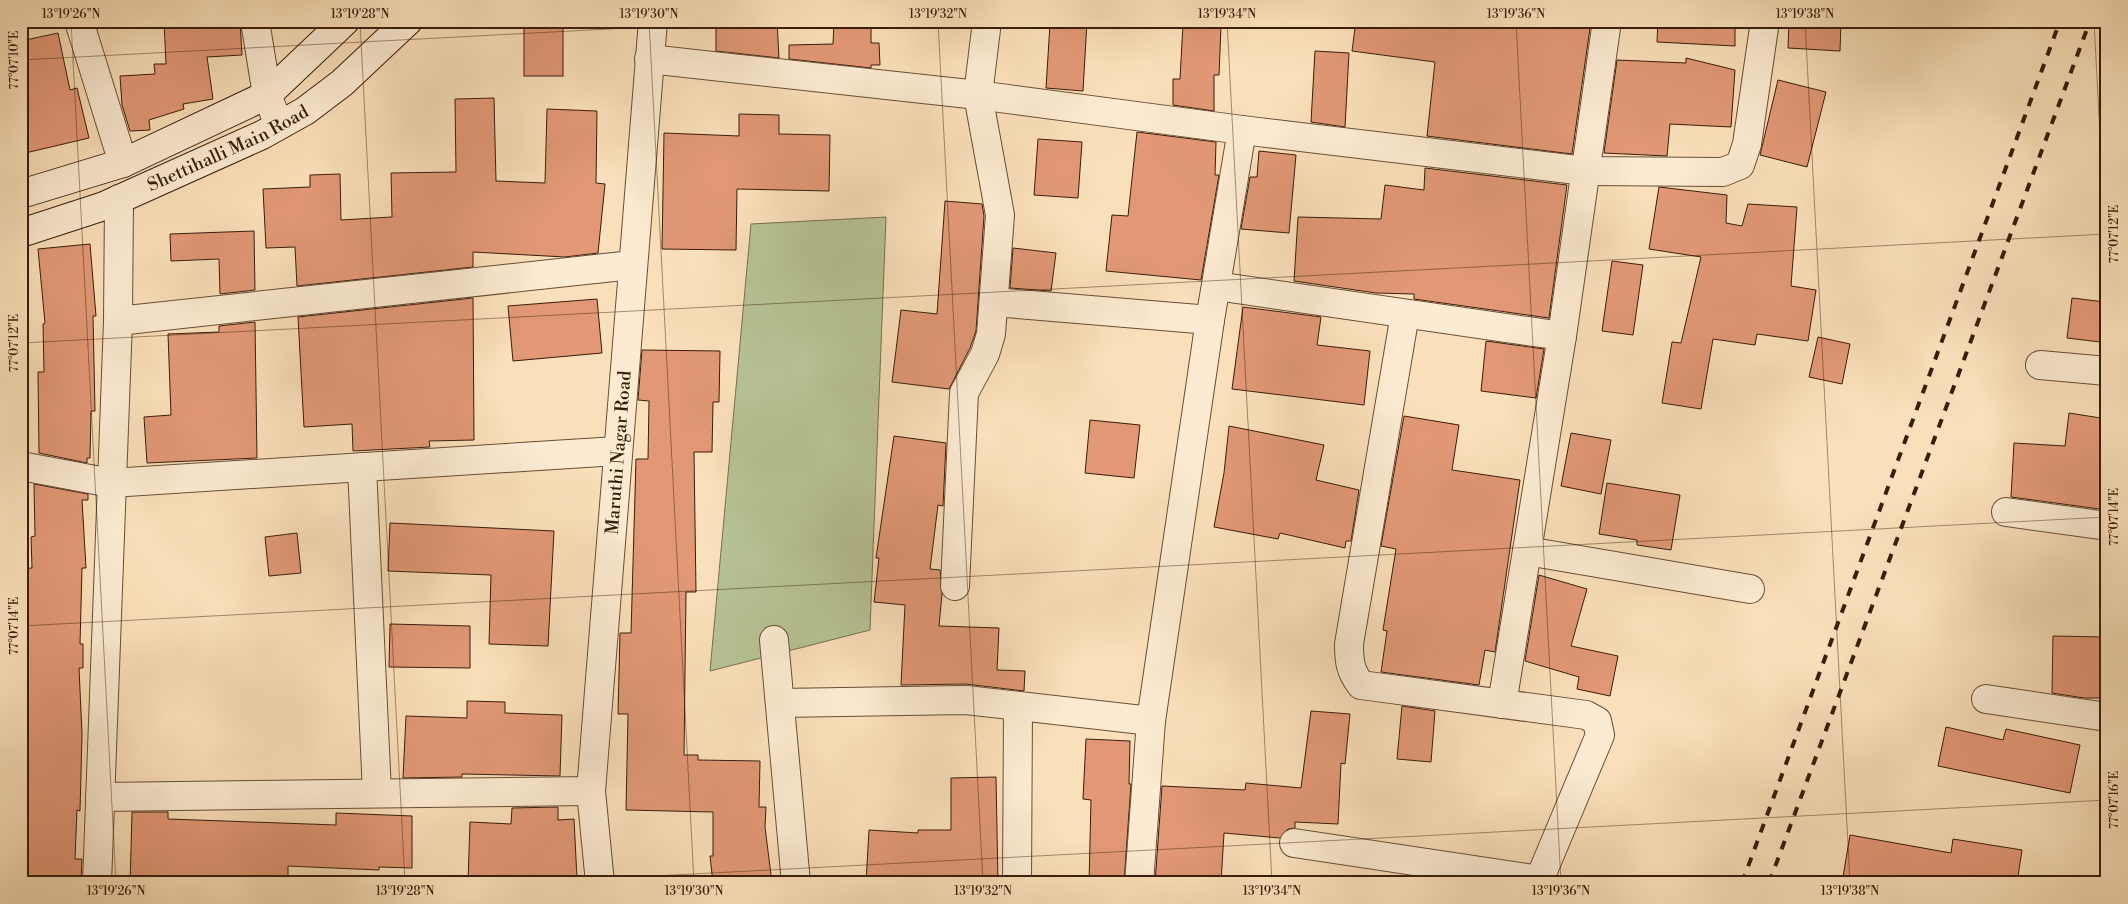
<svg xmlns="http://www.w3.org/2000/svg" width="2128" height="904" viewBox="0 0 2128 904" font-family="'Libre Bodoni',serif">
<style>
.green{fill:#b7c395;stroke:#787050}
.building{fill:#e29876;stroke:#391d0b}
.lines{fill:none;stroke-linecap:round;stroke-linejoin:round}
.minor-casing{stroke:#694e37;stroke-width:30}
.secondary-casing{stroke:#391d0b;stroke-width:30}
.minor{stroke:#fcebd2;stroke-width:28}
.secondary{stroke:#fcebd2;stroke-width:28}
.rail{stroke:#391d0b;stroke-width:4;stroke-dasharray:9 9;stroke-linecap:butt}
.ticks{fill:none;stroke:#391d0b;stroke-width:1;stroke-opacity:0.45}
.labels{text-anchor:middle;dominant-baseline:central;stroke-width:4.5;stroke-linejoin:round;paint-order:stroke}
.street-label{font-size:18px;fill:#391d0b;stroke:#fcebd2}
.neatline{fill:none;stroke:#391d0b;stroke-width:2}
.ticks-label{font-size:12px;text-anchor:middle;fill:#391d0b}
</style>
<rect width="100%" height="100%" fill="#fae0ba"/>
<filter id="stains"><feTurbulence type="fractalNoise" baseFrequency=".004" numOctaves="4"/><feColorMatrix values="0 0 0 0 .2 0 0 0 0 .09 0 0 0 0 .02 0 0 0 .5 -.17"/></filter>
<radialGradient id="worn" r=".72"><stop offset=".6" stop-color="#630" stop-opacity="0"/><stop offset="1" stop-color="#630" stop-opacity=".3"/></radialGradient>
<polygon class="green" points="886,217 870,630 710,671 751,224"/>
<g class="building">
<polygon points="164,21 240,21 242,55 207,57 213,99 183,104 184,109 149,120 150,130 130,131 122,105 120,76 155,74 154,64 166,64"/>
<rect x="524" y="21" width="39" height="55"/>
<polygon points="716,21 777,21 779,58 716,51"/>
<polygon points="834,21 871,21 871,43 879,43 880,65 871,65 871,68 789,59 789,45 833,44"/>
<polygon points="1058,21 1087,21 1083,91 1046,88 1050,24 1058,25"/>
<polygon points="1356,21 1591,21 1572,154 1427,136 1435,62 1352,51"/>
<polygon points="1658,21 1735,21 1735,46 1657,42"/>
<polygon points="1789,21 1841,21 1840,51 1788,48"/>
<polygon points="1183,24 1221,26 1219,75 1214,75 1214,111 1173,105 1173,79 1180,79"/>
<polygon points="58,33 70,90 77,88 89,138 21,154 21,41"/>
<polygon points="1315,51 1349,53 1345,127 1311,122"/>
<polygon points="1686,58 1735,70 1731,127 1670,124 1667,156 1604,153 1617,60 1686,63"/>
<polygon points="1778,80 1826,92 1807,167 1760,155"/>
<polygon points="494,98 496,181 545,183 547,109 597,111 596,183 605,184 598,253 565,257 473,252 473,267 297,286 295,247 266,248 263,189 310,187 310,175 340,174 341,220 392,217 391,173 456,172 455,99"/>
<polygon points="739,114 779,115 779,134 830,135 829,191 737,189 736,250 662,249 664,133 739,136"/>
<polygon points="1137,132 1216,142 1215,175 1219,175 1201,280 1106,271 1112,215 1128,216"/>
<polygon points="1038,139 1082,142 1078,198 1034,195"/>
<polygon points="1259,151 1296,155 1289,233 1241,229 1250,177 1257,177"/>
<polygon points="1425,168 1567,185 1549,318 1414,299 1414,294 1376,293 1294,281 1298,217 1381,219 1385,185 1424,190"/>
<polygon points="1659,187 1727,195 1726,223 1742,226 1748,204 1797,207 1791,286 1816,290 1808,341 1757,334 1755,345 1713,339 1701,409 1662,403 1672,342 1681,343 1701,257 1649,249"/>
<polygon points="945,201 982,204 984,216 976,331 970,348 949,389 892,382 901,310 937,314"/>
<polygon points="254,231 255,290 220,294 219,259 171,261 170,234"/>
<polygon points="90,244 96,316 93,316 95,411 91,411 90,458 87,458 87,463 39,453 38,372 44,372 43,324 45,323 38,249"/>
<polygon points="1013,248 1056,253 1051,291 1010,288"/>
<polygon points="1612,261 1643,265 1633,335 1602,331"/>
<polygon points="473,298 474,440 429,441 430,447 353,451 352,424 304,427 298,317"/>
<polygon points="2072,298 2105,302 2100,342 2067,338"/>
<polygon points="597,299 602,353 513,361 508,306"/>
<polygon points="1243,307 1321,317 1317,345 1370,351 1364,405 1232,389"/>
<polygon points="255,322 257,458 147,463 144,417 171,415 168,334 219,332 219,326"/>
<polygon points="1818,337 1850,344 1842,384 1809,377"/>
<polygon points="1486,341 1544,349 1536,398 1481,391"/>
<polygon points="642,350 720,351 719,402 713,402 712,452 694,452 696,592 686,592 684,755 698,755 698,760 760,761 759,807 766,807 765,827 772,883 713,883 710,856 713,856 713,812 626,810 628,714 618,714 620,633 631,633 636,459 648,459 649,401 638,400"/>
<polygon points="2069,413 2107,419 2107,510 2011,497 2014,443 2065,446"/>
<polygon points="1404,416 1459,425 1452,470 1520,480 1495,652 1485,650 1479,685 1381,672 1387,631 1383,630 1396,549 1381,546"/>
<polygon points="1090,420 1140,425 1134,478 1085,473"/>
<polygon points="1229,426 1324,445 1316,480 1359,490 1351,541 1346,541 1345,548 1280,533 1278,539 1214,527 1224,473"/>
<polygon points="1571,433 1611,440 1601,494 1561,486"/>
<polygon points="894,436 946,443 943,506 938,505 930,569 940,570 942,594 939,626 999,628 997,670 1025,671 1024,691 966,684 901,685 905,605 874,602 879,558 876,558"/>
<polygon points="1607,483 1680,495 1671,550 1637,545 1637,540 1599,534"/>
<polygon points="34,484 88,494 88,500 82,500 86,568 82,568 80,644 83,644 83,668 79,668 82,734 80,811 77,810 75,859 82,859 81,883 21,883 28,730 22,730 21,569 32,568 31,537 35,536"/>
<polygon points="390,523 554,531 548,646 489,644 491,575 388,571"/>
<polygon points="297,533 301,573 269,576 265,537"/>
<polygon points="1539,575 1587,589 1571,646 1618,656 1610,696 1577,689 1579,677 1525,661"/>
<polygon points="390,624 470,626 470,668 389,667"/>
<polygon points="2053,636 2107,637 2107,698 2084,698 2052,693"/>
<polygon points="467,701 505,702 505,713 562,715 560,776 462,774 462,777 403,778 406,716 467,718"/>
<polygon points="1402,706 1435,711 1431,762 1397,759"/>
<polygon points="1311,711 1350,714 1345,764 1341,763 1338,824 1295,822 1295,828 1288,829 1280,838 1224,833 1221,883 1155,883 1162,786 1245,790 1246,783 1301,788"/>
<polygon points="1946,727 2003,740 2006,729 2080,745 2070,793 1938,766"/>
<polygon points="1086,739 1130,741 1129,784 1131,784 1124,883 1089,883 1091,800 1083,799"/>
<polygon points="996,777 998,883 866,883 869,830 918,833 918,830 951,830 951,778"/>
<polygon points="558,807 558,820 574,819 577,879 468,883 470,822 511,824 512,808"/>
<polygon points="132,812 168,812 168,819 336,825 336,813 412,816 412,868 379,867 379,870 288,866 288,883 170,879 170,883 130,883"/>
<polygon points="1850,835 1951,853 1953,839 2022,850 2017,883 1904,883 1873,877 1872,883 1842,883"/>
</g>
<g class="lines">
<g class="minor-casing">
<g id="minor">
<polyline points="79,21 123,163"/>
<polyline points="255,21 267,95 279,125"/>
<polyline points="649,59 978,95 1242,130 1585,171 1723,172 1740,165 1747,144 1765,21"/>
<polyline points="1216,286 1562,336"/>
<polyline points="994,302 1210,320"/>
<path d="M1405,314L1349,644C1349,661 1350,671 1361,685L1586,715L1597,721L1600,735L1538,883"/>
<polyline points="118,321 632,265"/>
<polyline points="2040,365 2107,371"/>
<polyline points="21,466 111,483 617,451"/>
<polyline points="362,467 377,793"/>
<polyline points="2006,512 2107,526"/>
<polyline points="1527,551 1750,589"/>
<polyline points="955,586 964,393 985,354 991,334 1000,215 978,95 987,21"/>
<polyline points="774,640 796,883"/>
<polyline points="1986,699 2107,717"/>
<polyline points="780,703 966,700 1151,721"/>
<polyline points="1502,704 1562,336 1607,21"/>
<polyline points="100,797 591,791"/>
<polyline points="1294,843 1540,880"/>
<polyline points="97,883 118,321 119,199"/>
<path id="s1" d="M600,883L591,791L653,21"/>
<polyline points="1017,883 1018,706"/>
<polyline points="1139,883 1151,721 1210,320 1242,130"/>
</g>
</g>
<g class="secondary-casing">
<g id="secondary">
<polyline points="21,194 123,163 267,95 345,21"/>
<path id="s2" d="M21,233L104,206L262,135L305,111L342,83L408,21"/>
</g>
</g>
<use href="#minor" class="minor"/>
<use href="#secondary" class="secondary"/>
<g class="rail">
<polyline points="1742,883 2060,21"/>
<polyline points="1769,883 2090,21"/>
</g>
</g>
<path class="ticks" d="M71,21L116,883M360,21L405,883M649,21L694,883M938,21L983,883M1227,21L1272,883M1516,21L1561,883M1805,21L1850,883M2094,21L2107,268M21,60L761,21M21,343L2107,234M21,626L2107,517M521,883L2107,800"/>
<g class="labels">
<g class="street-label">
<text stroke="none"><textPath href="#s2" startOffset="224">Shettihalli Main Road</textPath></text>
<text stroke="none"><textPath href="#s1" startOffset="432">Maruthi Nagar Road</textPath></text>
</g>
</g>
<rect width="2128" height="904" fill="none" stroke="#fae0ba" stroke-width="55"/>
<rect x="28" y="28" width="2072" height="848" class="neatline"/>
<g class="ticks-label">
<text x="71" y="18">13°19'26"N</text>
<text x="360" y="18">13°19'28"N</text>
<text x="649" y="18">13°19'30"N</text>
<text x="938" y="18">13°19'32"N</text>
<text x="1227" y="18">13°19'34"N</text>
<text x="1516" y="18">13°19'36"N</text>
<text x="1805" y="18">13°19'38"N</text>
<text transform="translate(14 60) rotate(-90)" y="4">77°07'10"E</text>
<text transform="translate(2114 234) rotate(-90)" y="4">77°07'12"E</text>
<text transform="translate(14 343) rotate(-90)" y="4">77°07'12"E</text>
<text transform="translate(2114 517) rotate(-90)" y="4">77°07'14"E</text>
<text transform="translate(14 626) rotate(-90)" y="4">77°07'14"E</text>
<text transform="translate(2114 800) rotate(-90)" y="4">77°07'16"E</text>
<text x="116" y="895">13°19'26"N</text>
<text x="405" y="895">13°19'28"N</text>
<text x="694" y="895">13°19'30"N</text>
<text x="983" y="895">13°19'32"N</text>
<text x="1272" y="895">13°19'34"N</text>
<text x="1561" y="895">13°19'36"N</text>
<text x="1850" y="895">13°19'38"N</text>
</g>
<rect width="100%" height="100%" filter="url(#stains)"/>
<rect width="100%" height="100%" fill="url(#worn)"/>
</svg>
